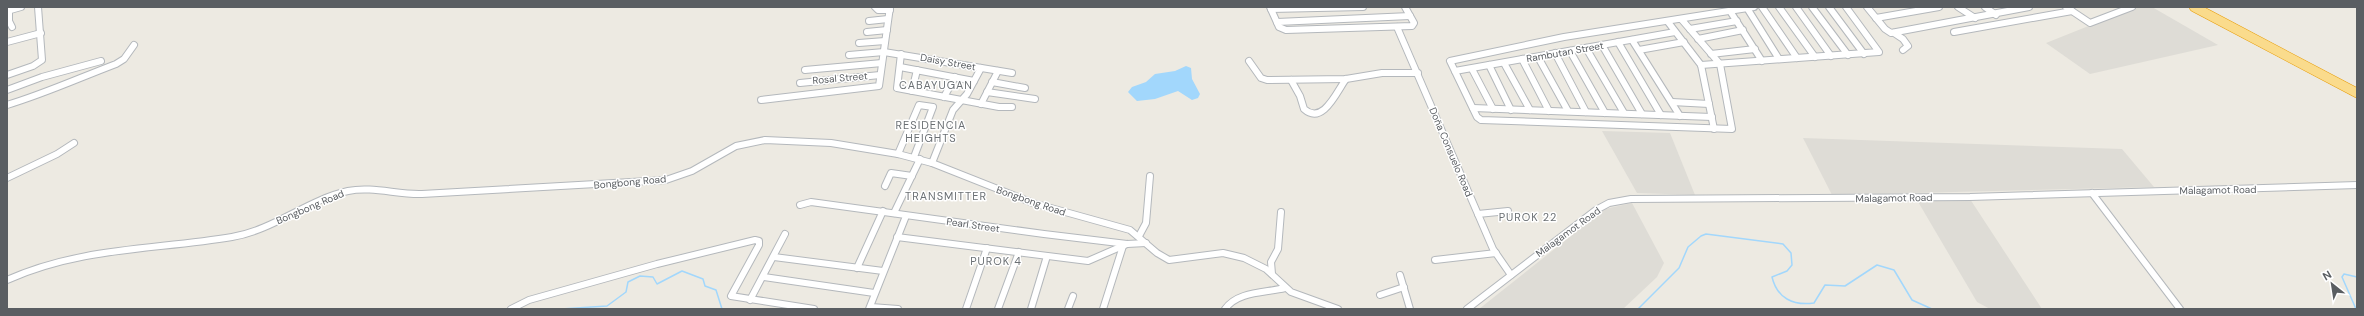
<svg xmlns="http://www.w3.org/2000/svg" width="2364" height="316" viewBox="0 0 2364 316" font-family="'DM Sans',sans-serif">
<style>
.industrial{fill:#dedcd6}
.water{fill:#a2d7fc}
.lines{fill:none;stroke-linecap:round;stroke-linejoin:round}
.stream{stroke:#a2d7fc;stroke-width:1.5}
.minor-casing{stroke:#b4b8bc;stroke-width:8}
.highway-casing{stroke:#e79c07;stroke-width:10}
.minor{stroke:#fff;stroke-width:6}
.highway{stroke:#fadb8c;stroke-width:9}
.labels{text-anchor:middle;dominant-baseline:central;stroke-width:3;stroke-linejoin:round;paint-order:stroke}
.street-label{font-size:10px;fill:#5a5e62;stroke:#fff}
.neighbourhood-label{font-size:11px;letter-spacing:1px;fill:#6b7074;stroke:#fff}
</style>
<rect width="100%" height="100%" fill="#edeae2"/>
<g class="industrial">
<polygon points="2136,7 2152,7 2218,45 2090,74 2046,43"/>
<polygon points="1602,131 1670,133 1695,195 1637,193"/>
<polygon points="1803,138 2122,149 2154,187 1832,195"/>
<polygon points="1970,199 2042,309 1990,309 1977,302 1917,200"/>
<polygon points="1632,203 1664,263 1657,277 1623,309 1479,309 1605,209"/>
</g>
<polygon class="water" points="1186,66 1191,68 1192,79 1200,94 1198,98 1192,100 1178,91 1155,99 1137,101 1128,92 1132,87 1146,82 1155,74 1175,71"/>
<g class="lines">
<g class="stream">
<polyline points="561,309 607,306 626,292 628,282 640,276 653,277 657,284 682,271 703,279 705,286 716,290 722,309"/>
<path d="M1638,309L1679,268L1688,247L1701,236L1706,234L1783,244L1791,253L1792,265L1787,271L1772,277C1777,298 1793,306 1814,303L1825,285L1845,286L1877,265L1894,270L1912,300L1932,309"/>
<polyline points="2356,309 2342,277 2344,274 2357,277"/>
</g>
<g class="minor-casing">
<g id="minor">
<polyline points="875,7 878,10 890,10"/>
<polyline points="1270,7 1279,27 1286,30 1412,26 1414,23 1405,7"/>
<polyline points="1762,7 1797,58"/>
<polyline points="1779,7 1815,57"/>
<polyline points="1796,7 1831,56"/>
<polyline points="1812,7 1848,55"/>
<polyline points="1829,7 1864,54"/>
<polyline points="1867,7 1885,29 1891,33 2029,7"/>
<polyline points="1958,7 1975,18"/>
<polyline points="1985,7 1996,15"/>
<polyline points="2066,7 2090,23 2132,7"/>
<polyline points="1747,8 1779,59"/>
<polyline points="1271,9 1363,7"/>
<polyline points="9,10 9,21 12,27"/>
<polyline points="7,11 21,7"/>
<polyline points="1730,11 1762,61"/>
<polyline points="1876,18 1939,7"/>
<polyline points="1682,20 1720,64 1732,129 1481,120 1477,117 1450,61 1564,37 1754,7"/>
<polyline points="869,21 888,19"/>
<polyline points="1277,22 1410,16"/>
<polyline points="1668,22 1701,65 1714,129"/>
<polyline points="1397,27 1493,249 1511,275"/>
<polyline points="1690,29 1737,21"/>
<polyline points="867,32 887,30"/>
<polyline points="1954,32 2072,11"/>
<polyline points="1894,33 1903,39 1908,46 1903,50"/>
<polyline points="1698,39 1743,30"/>
<polyline points="1632,40 1680,116"/>
<polyline points="7,42 41,33"/>
<polyline points="1618,42 1661,115"/>
<polyline points="859,43 885,41"/>
<polyline points="1602,45 1642,114"/>
<polyline points="1586,48 1624,113"/>
<polyline points="1639,50 1684,42"/>
<polyline points="1570,51 1605,113"/>
<polyline points="1555,53 1586,112"/>
<polyline points="901,54 897,88 999,107 1012,107"/>
<polyline points="1711,54 1755,49"/>
<polyline points="849,55 884,52 1012,73"/>
<polyline points="1538,57 1568,111"/>
<polyline points="1522,59 1549,111"/>
<polyline points="1249,61 1261,78 1267,80 1346,79 1382,73 1418,73"/>
<polyline points="1504,63 1530,110"/>
<polyline points="1489,65 1511,110"/>
<polyline points="1701,65 1879,52 1846,7"/>
<polyline points="900,67 974,81"/>
<polyline points="1472,69 1493,109"/>
<polyline points="805,70 882,63"/>
<polyline points="1455,71 1675,32"/>
<polyline points="7,75 33,66 42,60 38,7"/>
<path d="M1291,80L1300,96L1304,109C1323,126 1337,91 1346,79"/>
<polyline points="992,82 1025,88"/>
<polyline points="800,83 880,75"/>
<polyline points="7,90 42,77 101,61"/>
<polyline points="912,91 917,70"/>
<polyline points="987,92 1035,99"/>
<polyline points="944,97 955,77"/>
<polyline points="761,100 879,86 890,7"/>
<polyline points="1672,102 1709,104"/>
<polyline points="981,104 998,71"/>
<path d="M7,105C44,94 79,78 116,64L124,59L134,45"/>
<polyline points="1473,108 1712,117"/>
<polyline points="898,154 919,105 933,107 914,157"/>
<polyline points="932,163 953,110 967,94 981,68"/>
<polyline points="7,178 57,154 74,143"/>
<polyline points="885,186 891,173 912,176"/>
<polyline points="2092,193 2180,309"/>
<polyline points="800,205 811,202 1044,234 1127,244 1146,243"/>
<polyline points="894,213 920,159"/>
<polyline points="1478,214 1508,211"/>
<polyline points="1139,236 1146,223 1150,176"/>
<polyline points="897,237 1088,261 1127,244"/>
<polyline points="774,257 883,271"/>
<polyline points="1435,260 1496,253"/>
<polyline points="857,268 883,211"/>
<polyline points="1272,274 1271,262 1278,249 1281,212"/>
<polyline points="1400,275 1410,309"/>
<polyline points="764,277 874,293"/>
<path d="M7,280C81,247 154,250 232,237C274,230 307,200 348,191C372,186 398,195 422,194C504,190 585,185 666,180L692,171L736,146L765,140L831,143L898,154L932,163L1033,203L1130,230L1157,253L1169,260L1223,253L1244,258L1266,269L1291,292L1338,309"/>
<polyline points="1380,295 1404,287"/>
<polyline points="750,300 785,234"/>
<polyline points="871,307 898,309"/>
<polyline points="511,309 529,300 657,264 755,240 759,241 759,245 731,296 814,309"/>
<polyline points="869,309 906,216"/>
<polyline points="966,309 987,248"/>
<polyline points="998,309 1019,252"/>
<polyline points="1031,309 1047,256"/>
<polyline points="1068,309 1073,296"/>
<polyline points="1103,309 1123,246"/>
<path d="M1225,309C1238,291 1265,293 1285,288"/>
<polyline points="1467,309 1596,210 1609,203 1631,199 1970,197 2357,185"/>
</g>
</g>
<g class="highway-casing">
<polyline id="highway" points="2194,7 2357,93"/>
</g>
<use href="#minor" class="minor"/>
<use href="#highway" class="highway"/>
</g>
<g class="labels">
<g class="street-label">
<text transform="translate(1565 52) rotate(-10)">Rambutan Street</text>
<text transform="translate(948 62) rotate(10)">Daisy Street</text>
<text transform="translate(840 78) rotate(-5)">Rosal Street</text>
<text transform="translate(1451 152) rotate(67)">Doña Consuelo Road</text>
<text transform="translate(630 182) rotate(-5)">Bongbong Road</text>
<text transform="translate(2218 190) rotate(-1)">Malagamot Road</text>
<text transform="translate(1894 198) rotate(-1)">Malagamot Road</text>
<text transform="translate(1031 201) rotate(19)">Bongbong Road</text>
<text transform="translate(310 207) rotate(-23)">Bongbong Road</text>
<text transform="translate(973 225) rotate(8)">Pearl Street</text>
<text transform="translate(1568 232) rotate(-36)">Malagamot Road</text>
</g>
<g class="neighbourhood-label">
<text x="936" y="85">CABAYUGAN</text>
<text x="931" y="125">RESIDENCIA<tspan x="931" dy="13">HEIGHTS</tspan></text>
<text x="946" y="196">TRANSMITTER</text>
<text x="1528" y="217">PUROK 22</text>
<text x="996" y="261">PUROK 4</text>
</g>
</g>
<rect width="2364" height="316" fill="none" stroke="#5a5e62" stroke-width="16"/>
<g transform="translate(2332 284) rotate(330)" stroke="#ffffff" stroke-width="3" paint-order="stroke">
<path d="M0-3L7 15L0 10L-7 15Z" fill="#5a5e62"/>
<text y="-6" font-size="11" font-weight="bold" text-anchor="middle" fill="#5a5e62">N</text>
</g>
</svg>
